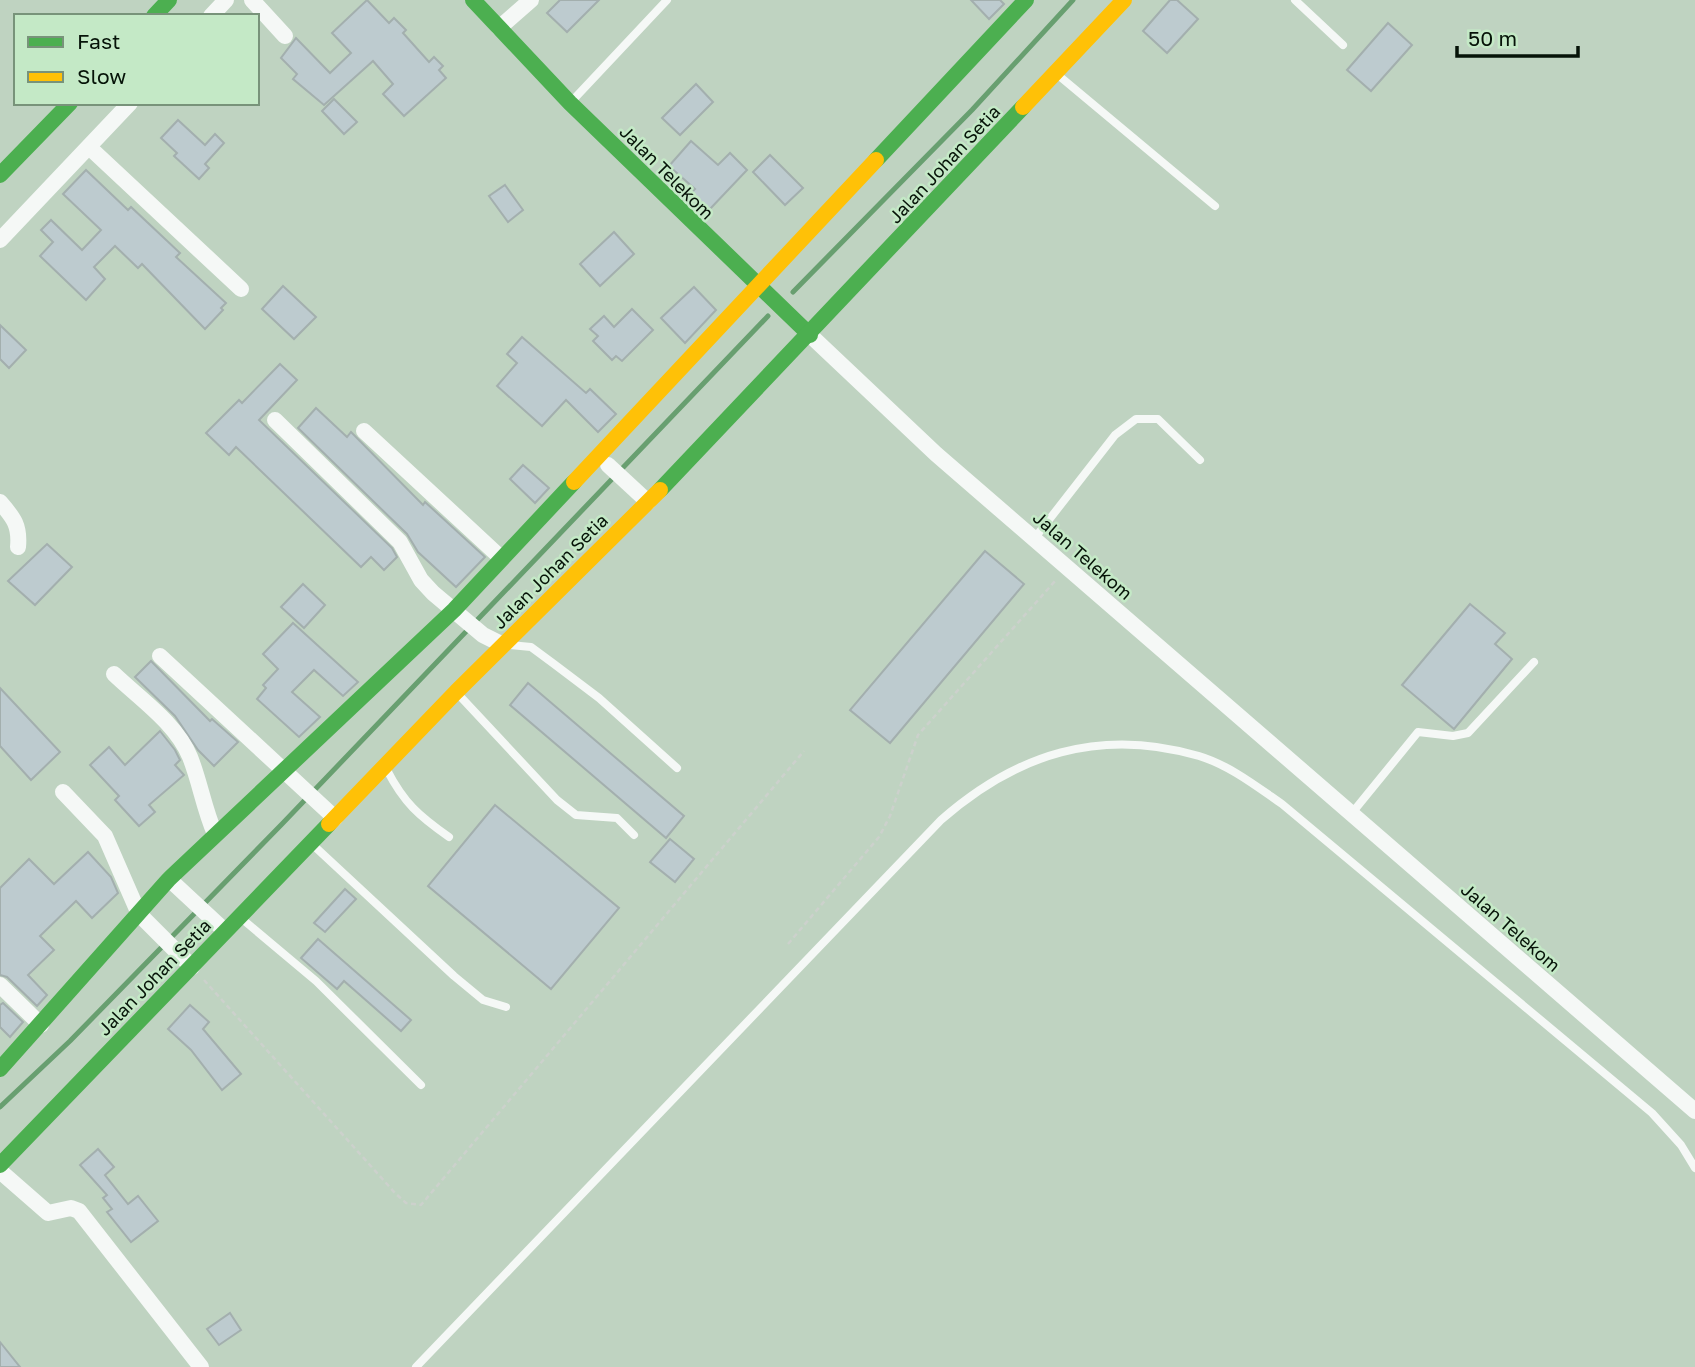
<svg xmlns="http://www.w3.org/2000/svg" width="1695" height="1367" viewBox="0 0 1695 1367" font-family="'Golos Text',sans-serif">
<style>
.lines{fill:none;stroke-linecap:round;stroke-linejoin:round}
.stream{stroke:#689f70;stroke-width:5}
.building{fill:#bdcbcf;stroke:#a3afae;stroke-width:2}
.path{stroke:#ccd1cc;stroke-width:2.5;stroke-dasharray:5 3.5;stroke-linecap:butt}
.lane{stroke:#f5f8f6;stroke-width:8}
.street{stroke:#f5f8f6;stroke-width:16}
.fast{stroke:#4caf50;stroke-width:16}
.slow{stroke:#ffc107;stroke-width:16}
.labels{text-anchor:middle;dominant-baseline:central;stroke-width:5;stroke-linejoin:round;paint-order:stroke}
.street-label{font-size:18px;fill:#061308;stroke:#c4e9c6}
</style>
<rect width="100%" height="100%" fill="#bfd3c1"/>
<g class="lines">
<g class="stream">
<polyline points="793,292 972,110 1073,0"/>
<polyline points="0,1107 70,1041 282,824 768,316"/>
</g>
</g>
<g class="building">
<polygon points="367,0 389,23 394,18 406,30 403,33 429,62 434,57 443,66 439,70 446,78 404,116 383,94 393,84 373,61 324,105 293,79 297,74 281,58 296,38 330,73 351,53 332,33"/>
<polygon points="560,0 599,0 567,32 547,13"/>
<polygon points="971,0 1000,0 1004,4 989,19"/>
<polygon points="1170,0 1177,0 1198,19 1167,53 1143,31"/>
<polygon points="1388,23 1412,45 1371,91 1347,70"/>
<polygon points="696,84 713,102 680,135 662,118"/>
<polygon points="334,99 357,122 344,134 322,111"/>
<polygon points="178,120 205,145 215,134 224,143 205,164 209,168 199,179 174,156 177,153 161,138"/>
<polygon points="691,141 718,165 730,153 747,170 709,210 691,193 695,189 669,166"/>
<polygon points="770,155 803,188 785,205 753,172"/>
<polygon points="86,170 128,210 131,207 180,253 176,257 226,303 221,308 223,310 205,329 142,264 138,268 115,246 94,267 105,279 86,300 40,256 53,242 41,230 51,220 82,250 101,230 63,194"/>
<polygon points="505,185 523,210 508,222 489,196"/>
<polygon points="614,232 634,254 600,286 580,264"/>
<polygon points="283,286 316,317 294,339 262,309"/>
<polygon points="694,287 716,310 685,343 661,318"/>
<polygon points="632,309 653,330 622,361 616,356 612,360 593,341 598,336 590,329 604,316 614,327"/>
<polygon points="0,325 26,350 9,368 0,359"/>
<polygon points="522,337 586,393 590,389 616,414 598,432 566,400 542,426 497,386 517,363 507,354"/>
<polygon points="280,364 297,380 259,420 392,548 397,557 384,570 371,557 361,567 236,447 229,455 206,433 239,400 242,403"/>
<polygon points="316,408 347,437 351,432 423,505 425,502 485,557 456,587 418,552 407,534 298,428"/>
<polygon points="523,465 549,488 535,503 510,479"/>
<polygon points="47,544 72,567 35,605 8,581"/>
<polygon points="985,551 1024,584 890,743 850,710"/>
<polygon points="303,584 325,605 304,628 281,607"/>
<polygon points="1470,604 1505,633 1495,644 1512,659 1454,729 1402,685"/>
<polygon points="293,623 358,682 343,696 314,670 292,692 320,717 299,737 257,699 266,688 263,685 278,669 263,654"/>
<polygon points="151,661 210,721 212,719 238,742 214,766 198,750 175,716 135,677"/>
<polygon points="528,683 684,816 666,838 510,705"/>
<polygon points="0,688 60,752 31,780 0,746"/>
<polygon points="160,731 175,750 180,760 175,765 184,775 149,805 155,812 139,826 115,800 119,796 90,765 109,747 125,765"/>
<polygon points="495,805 619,908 551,989 428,886"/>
<polygon points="670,839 694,859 675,882 650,862"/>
<polygon points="88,852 111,877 118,893 92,918 76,901 40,936 54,950 28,975 47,995 37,1006 7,977 0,975 0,888 29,859 54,884"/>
<polygon points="345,889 356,899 325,932 314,923"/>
<polygon points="318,939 411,1020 401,1031 344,981 337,989 301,958"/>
<polygon points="3,1003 23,1022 10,1037 0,1027 0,1005"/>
<polygon points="190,1005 209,1022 203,1029 241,1074 222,1090 191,1050 168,1029"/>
<polygon points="98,1149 114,1167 105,1175 128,1204 138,1196 158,1221 131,1242 107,1212 112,1209 103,1198 107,1195 80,1165"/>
<polygon points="230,1313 241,1330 219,1345 207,1329"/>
<polygon points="0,1342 20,1367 0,1367"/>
</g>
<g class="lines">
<g class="path">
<polyline points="788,944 879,837 890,816 918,735 1056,580"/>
<polyline points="204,980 395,1193 406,1203 421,1205 804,751"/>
</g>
<g class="lane">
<polyline points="1295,0 1343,45"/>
<polyline points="1058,75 1215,206"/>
<polyline points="572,101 667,0"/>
<polyline points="1034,539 1115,435 1136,419 1158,419 1200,460"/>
<polyline points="510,645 531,647 554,664 599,698 677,768"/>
<polyline points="458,694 557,800 576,815 617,818 634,835"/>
<path d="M387,770C404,803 419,816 449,837"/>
<polyline points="1352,813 1418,732 1453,736 1468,733 1534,662"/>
<polyline points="313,845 454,976 483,1000 506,1007"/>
<polyline points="241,918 316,981 421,1085"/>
<path d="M416,1367L941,820C1016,754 1100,727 1199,756C1229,765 1256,786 1282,804L1652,1113L1681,1145L1695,1168"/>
</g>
<g class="street">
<polyline points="252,0 285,36"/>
<polyline points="211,16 226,0"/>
<polyline points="499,28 531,0"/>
<polyline points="89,147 241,289"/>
<polyline points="0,240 130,103"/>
<polyline points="810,335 936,454 1695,1111"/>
<polyline points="275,420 400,542 421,580 433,593 483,635 503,645"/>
<polyline points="364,431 500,557"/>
<polyline points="608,465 648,502"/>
<path d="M0,502C14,518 20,526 18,547"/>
<polyline points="160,656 335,818"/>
<path d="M114,674C140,699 176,723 190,757C200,782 204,809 215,834"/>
<polyline points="63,792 105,836 139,914 192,967"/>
<polyline points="169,879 225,931"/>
<polyline points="0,985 41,1025"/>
<polyline points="0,1171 48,1213 71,1208 79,1211 201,1367"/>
</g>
<g class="fast">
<polyline points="473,0 570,103 810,335"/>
<polyline points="154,16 169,0"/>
<polyline points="876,160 1026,0"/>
<polyline points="0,175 70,103"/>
<polyline points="660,490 1023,107"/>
<polyline points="0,1069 169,879 454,610 574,482"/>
<polyline points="0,1165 329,824"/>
</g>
<g class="slow">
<polyline points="1023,107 1124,0"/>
<polyline points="574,482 876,160"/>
<polyline points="329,824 456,692 660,490"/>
</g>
</g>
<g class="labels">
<g class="street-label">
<text transform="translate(944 164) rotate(-47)">Jalan Johan Setia</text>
<text transform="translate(667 172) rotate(45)">Jalan Telekom</text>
<text transform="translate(1083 555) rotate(41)">Jalan Telekom</text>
<text transform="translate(550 571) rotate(-45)">Jalan Johan Setia</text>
<text transform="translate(1511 927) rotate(41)">Jalan Telekom</text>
<text transform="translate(154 977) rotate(-46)">Jalan Johan Setia</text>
</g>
</g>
<rect x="14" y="14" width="245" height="91" fill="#c4e9c6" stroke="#78937a" stroke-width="2"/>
<rect x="28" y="37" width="35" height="10" fill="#4caf50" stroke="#78937a" stroke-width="2"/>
<text x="77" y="49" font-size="21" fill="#061308">Fast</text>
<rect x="28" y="72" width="35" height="10" fill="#ffc107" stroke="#78937a" stroke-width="2"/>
<text x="77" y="84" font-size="21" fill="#061308">Slow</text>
<path d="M1457 46v10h121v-10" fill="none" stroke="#061308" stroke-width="3.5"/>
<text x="1468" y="46" font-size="21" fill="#061308" stroke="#c4e9c6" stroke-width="5" paint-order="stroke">50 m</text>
</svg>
